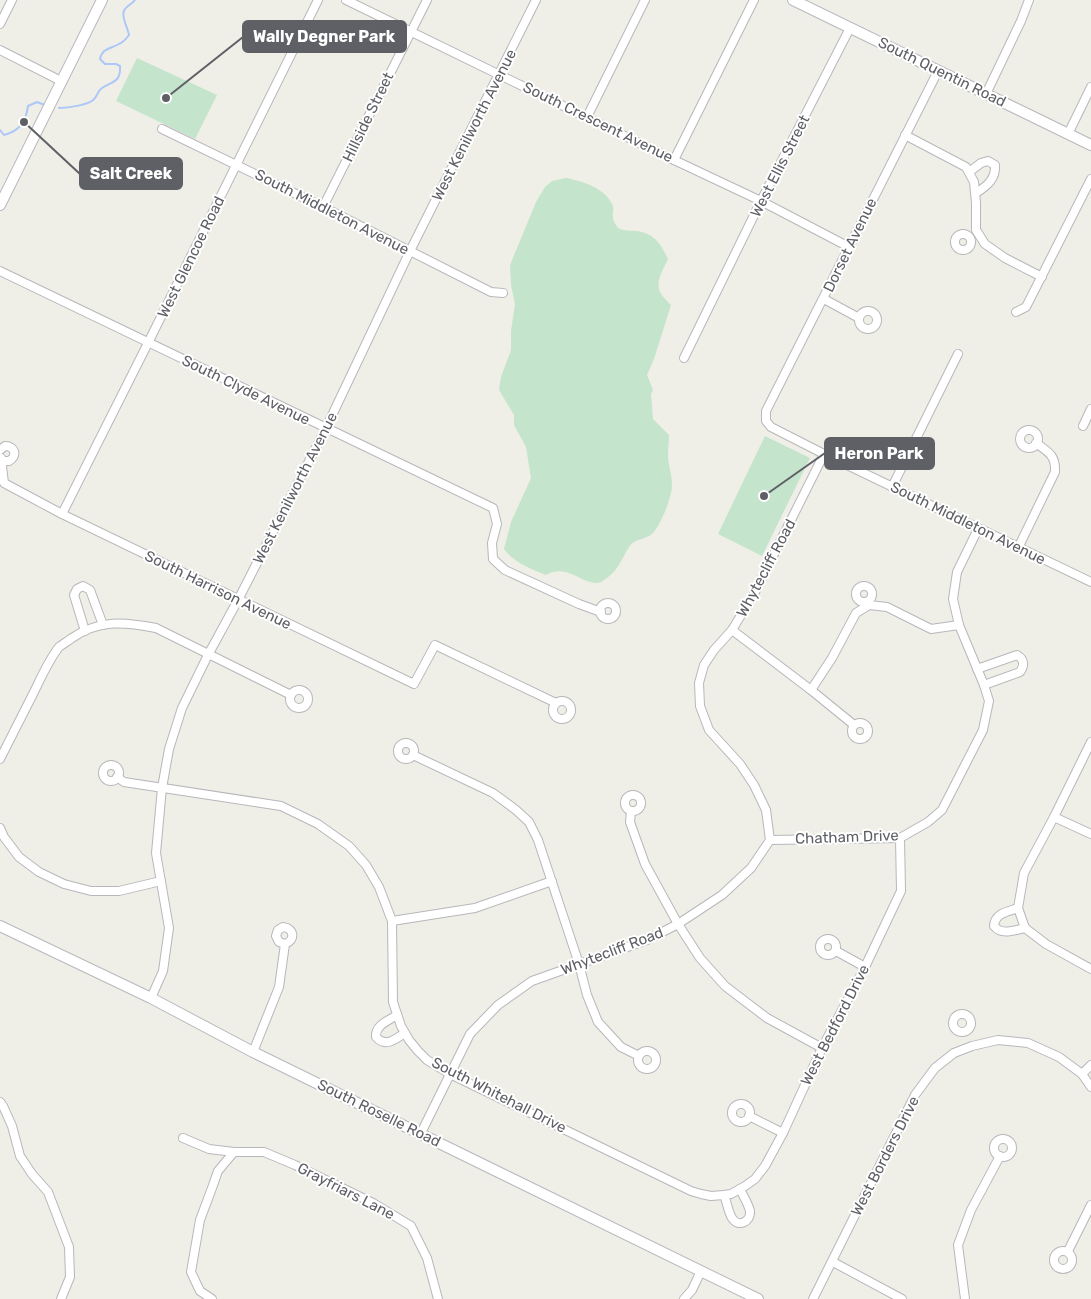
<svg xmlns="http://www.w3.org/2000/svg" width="1091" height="1299" viewBox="0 0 1091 1299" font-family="Rubik,sans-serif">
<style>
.green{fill:#c5e4cc}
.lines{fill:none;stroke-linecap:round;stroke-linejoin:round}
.stream{stroke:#adc7f9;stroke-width:2}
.minor-casing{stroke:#b7b7bc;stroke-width:10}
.secondary-casing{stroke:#b8b9bf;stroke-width:12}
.minor{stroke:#fff;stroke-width:8}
.secondary{stroke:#fff;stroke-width:10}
.labels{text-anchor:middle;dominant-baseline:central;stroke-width:4;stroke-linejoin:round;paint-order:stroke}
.street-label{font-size:15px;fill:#5e6066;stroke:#fff}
.leader{fill:none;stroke:#5e6066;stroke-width:2}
.callout-dot{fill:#5e6066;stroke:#fff;stroke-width:2}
.callout{fill:#5e6066;stroke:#5e6066;stroke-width:2}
.callout-label{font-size:16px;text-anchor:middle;font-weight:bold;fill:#fff}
</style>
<rect width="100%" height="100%" fill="#efefe7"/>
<g class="green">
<polygon points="137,58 217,95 195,139 116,101"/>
<path d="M566,178C582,181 606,188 613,206C614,210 612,213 613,217C613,221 616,225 618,228C627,232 629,230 637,231C655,234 661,244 668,259C664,268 655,281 660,292C662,296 667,301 671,305L654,359L647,375L653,390L651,394L653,419L669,435C669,442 668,450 668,458C669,467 672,476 672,485C672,497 661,525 652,534C645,540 635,538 629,547C622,558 619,569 607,578C605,579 603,581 601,582C584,588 569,562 546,575C531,569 514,563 504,549L511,522L531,478L526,447L514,425V415L499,390L501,377L511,350V331L515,304L511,285L510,265L536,202L545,187L552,181Z"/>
<polygon points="765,436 810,458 762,556 718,534"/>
</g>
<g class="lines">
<g class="stream">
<path d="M59,108C67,108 91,105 95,98C98,94 98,91 102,88C113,81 121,82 120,66L116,64H105L100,59C102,48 110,49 119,44C124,42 126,39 129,35C128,28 120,15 125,9C128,5 132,4 135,0"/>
<path d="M0,130L4,135C20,131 26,121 28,106L37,102L45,105"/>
</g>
<g class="minor-casing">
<g id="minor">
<polyline points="346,0 674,160 761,201 849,247"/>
<polyline points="0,24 12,0"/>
<polyline points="0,50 61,81"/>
<polyline points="938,71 768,407 766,411 766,421 771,427 824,454 1091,582"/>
<polyline points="986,94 1021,21 1029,0"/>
<polyline points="587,117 645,0"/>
<polyline points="162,129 323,207 491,292 503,293"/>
<polyline points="1068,134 1091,87"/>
<polyline points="905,135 966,167 974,182 976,203 976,230 985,244 1005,258 1042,277"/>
<polyline points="674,160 754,0"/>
<path d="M969,172L981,163L988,161L995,165C996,179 987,186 976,193"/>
<polyline points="323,207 427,0"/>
<circle cx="963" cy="242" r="8"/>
<polyline points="0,271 493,508 497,524 492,543 493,559 505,570 579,604 601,612"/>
<polyline points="824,299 859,318"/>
<circle cx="868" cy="320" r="9"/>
<polyline points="1016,312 1026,307 1091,179"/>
<polyline points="684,358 761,201 850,28"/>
<polyline points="1083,426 1091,409"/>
<circle cx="1029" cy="439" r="9"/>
<path d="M0,450L5,446C15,446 18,456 9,461H3L1,458"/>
<polyline points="3,461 2,466 4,483 62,514 414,684 435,645 556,703"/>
<polyline points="892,487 958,354"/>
<polyline points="62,514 148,343 318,0"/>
<path d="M1018,548L1055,472C1056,455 1048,452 1036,443"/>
<circle cx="864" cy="594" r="8"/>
<circle cx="608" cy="611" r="8"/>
<polyline points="732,630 811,690 854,725"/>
<polyline points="85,631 74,595 77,589 83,586 90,590 103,625"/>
<path d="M977,669L1017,655C1024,659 1025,665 1020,672L984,685"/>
<circle cx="299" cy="699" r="9"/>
<polyline points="811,690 832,658 856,613 869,605 887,607 931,629 959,625"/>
<circle cx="562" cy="710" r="9"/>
<circle cx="860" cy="731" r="8"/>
<circle cx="406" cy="751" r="8"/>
<polyline points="413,755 493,793 516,810 529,822 538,840 579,964 587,995 598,1022 621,1047 639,1056"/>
<path d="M0,759C11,737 22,716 33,694C41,678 48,661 59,647C63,644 68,641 72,638C100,619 125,622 156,628L291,695"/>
<circle cx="111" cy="773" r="8"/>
<polyline points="117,777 124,782 281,806 318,824 349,846 366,865 379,887 392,921 393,1002 401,1026 409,1040 418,1051 427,1060 450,1074 691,1191 701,1194 711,1196 724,1195 731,1194 745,1186 755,1179 765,1166 783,1133 822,1048 865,967 901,891 900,838"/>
<circle cx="633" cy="803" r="8"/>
<polyline points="631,812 630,822 645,864 678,924 700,958 725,986 767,1018 822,1048"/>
<polyline points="1054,817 1091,834"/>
<polyline points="0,828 4,837 19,857 39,872 64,884 91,891 119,891 161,881"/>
<polyline points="770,840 900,838 928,822 942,810 983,730 989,701 984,685 959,625 953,599 957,572 978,529"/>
<path d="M1018,908C1007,912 995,913 994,926C1002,936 1015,930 1025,928"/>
<polyline points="392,921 475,908 552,881"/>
<polyline points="1025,928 1018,908 1024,873 1054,817 1091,742"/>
<polyline points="1025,928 1046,944 1091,969"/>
<circle cx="828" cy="947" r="8"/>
<polyline points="836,951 865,967"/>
<polyline points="151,998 163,971 169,928 156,853 162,788 169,749 182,708 208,655 238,600 326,428 410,251 536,0"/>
<circle cx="962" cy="1023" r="9"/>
<path d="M397,1015C388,1021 375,1025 376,1037C386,1048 395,1039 405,1033"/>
<circle cx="647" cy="1060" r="9"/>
<path d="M253,1052L279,987L285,944C296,940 294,928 283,927L278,930L276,936L279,942L285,944"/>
<polyline points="1082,1074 1091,1065"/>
<polyline points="0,1102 3,1106 12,1126 20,1156 32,1174 48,1192 69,1247 70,1277 61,1299"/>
<circle cx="741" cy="1113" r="9"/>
<polyline points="749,1116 783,1133"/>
<polyline points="421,1133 470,1034 498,1005 532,981 647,940 678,924 722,895 751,868 770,840 766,810 754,785 740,764 709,730 700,706 699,683 704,665 714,650 732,630 755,592 824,454"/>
<polyline points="183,1138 209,1149 234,1152 264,1152 295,1165 373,1203 411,1226 427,1258 438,1299"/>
<circle cx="1003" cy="1148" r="9"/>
<path d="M724,1195C727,1202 728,1212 732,1218C738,1228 751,1222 750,1211C748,1203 743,1196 740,1189"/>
<circle cx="1063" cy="1260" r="9"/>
<polyline points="1068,1251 1091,1205"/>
<polyline points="833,1262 902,1299"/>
<polyline points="212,1299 200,1291 191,1272 200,1220 212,1188 218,1171 234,1152"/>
<polyline points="684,1299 692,1290 701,1271"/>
<polyline points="813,1299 915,1095 935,1068 954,1053 972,1046 998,1040 1028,1043 1059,1057 1082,1074 1091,1087"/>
<polyline points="965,1299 958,1245 971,1210 1000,1156"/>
</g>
</g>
<g class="secondary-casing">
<g id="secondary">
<polyline points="793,0 1091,145"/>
<polyline points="0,205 102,0"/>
<polyline points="0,926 151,998 253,1052 758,1299"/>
</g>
</g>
<use href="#minor" class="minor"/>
<use href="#secondary" class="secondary"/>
</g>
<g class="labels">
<g class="street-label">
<text transform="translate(942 72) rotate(26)">South Quentin Road</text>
<text transform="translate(368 117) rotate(-64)">Hillside Street</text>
<text transform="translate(598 122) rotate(26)">South Crescent Avenue</text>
<text transform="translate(474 125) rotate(-63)">West Kenilworth Avenue</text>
<text transform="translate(780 166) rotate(-63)">West Ellis Street</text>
<text transform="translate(332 212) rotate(27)">South Middleton Avenue</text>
<text transform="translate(850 245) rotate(-64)">Dorset Avenue</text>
<text transform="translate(191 257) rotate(-64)">West Glencoe Road</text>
<text transform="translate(246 390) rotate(26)">South Clyde Avenue</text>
<text transform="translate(295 488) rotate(-63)">West Kenilworth Avenue</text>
<text transform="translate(968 523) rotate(26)">South Middleton Avenue</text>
<text transform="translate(766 568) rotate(-62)">Whytecliff Road</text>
<text transform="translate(218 590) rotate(26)">South Harrison Avenue</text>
<text transform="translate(847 837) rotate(-2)">Chatham Drive</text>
<text transform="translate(612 951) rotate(-21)">Whytecliff Road</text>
<text transform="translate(835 1025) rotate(-63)">West Bedford Drive</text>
<text transform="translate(499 1095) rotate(27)">South Whitehall Drive</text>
<text transform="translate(379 1113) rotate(26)">South Roselle Road</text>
<text transform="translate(885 1156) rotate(-63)">West Borders Drive</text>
<text transform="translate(346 1191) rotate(27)">Grayfriars Lane</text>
</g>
</g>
<path class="leader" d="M166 98L243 37M24 122L80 174M764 496L825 453"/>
<g class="callout-dot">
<circle cx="166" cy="98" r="5"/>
<circle cx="24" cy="122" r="5"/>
<circle cx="764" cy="496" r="5"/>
</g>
<g class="callout">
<rect x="243" y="21" width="163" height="31" rx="5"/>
<rect x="80" y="158" width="102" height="31" rx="5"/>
<rect x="825" y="438" width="109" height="31" rx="5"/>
</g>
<g class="callout-label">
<text x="324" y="42">Wally Degner Park</text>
<text x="131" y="179">Salt Creek</text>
<text x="879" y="459">Heron Park</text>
</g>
</svg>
